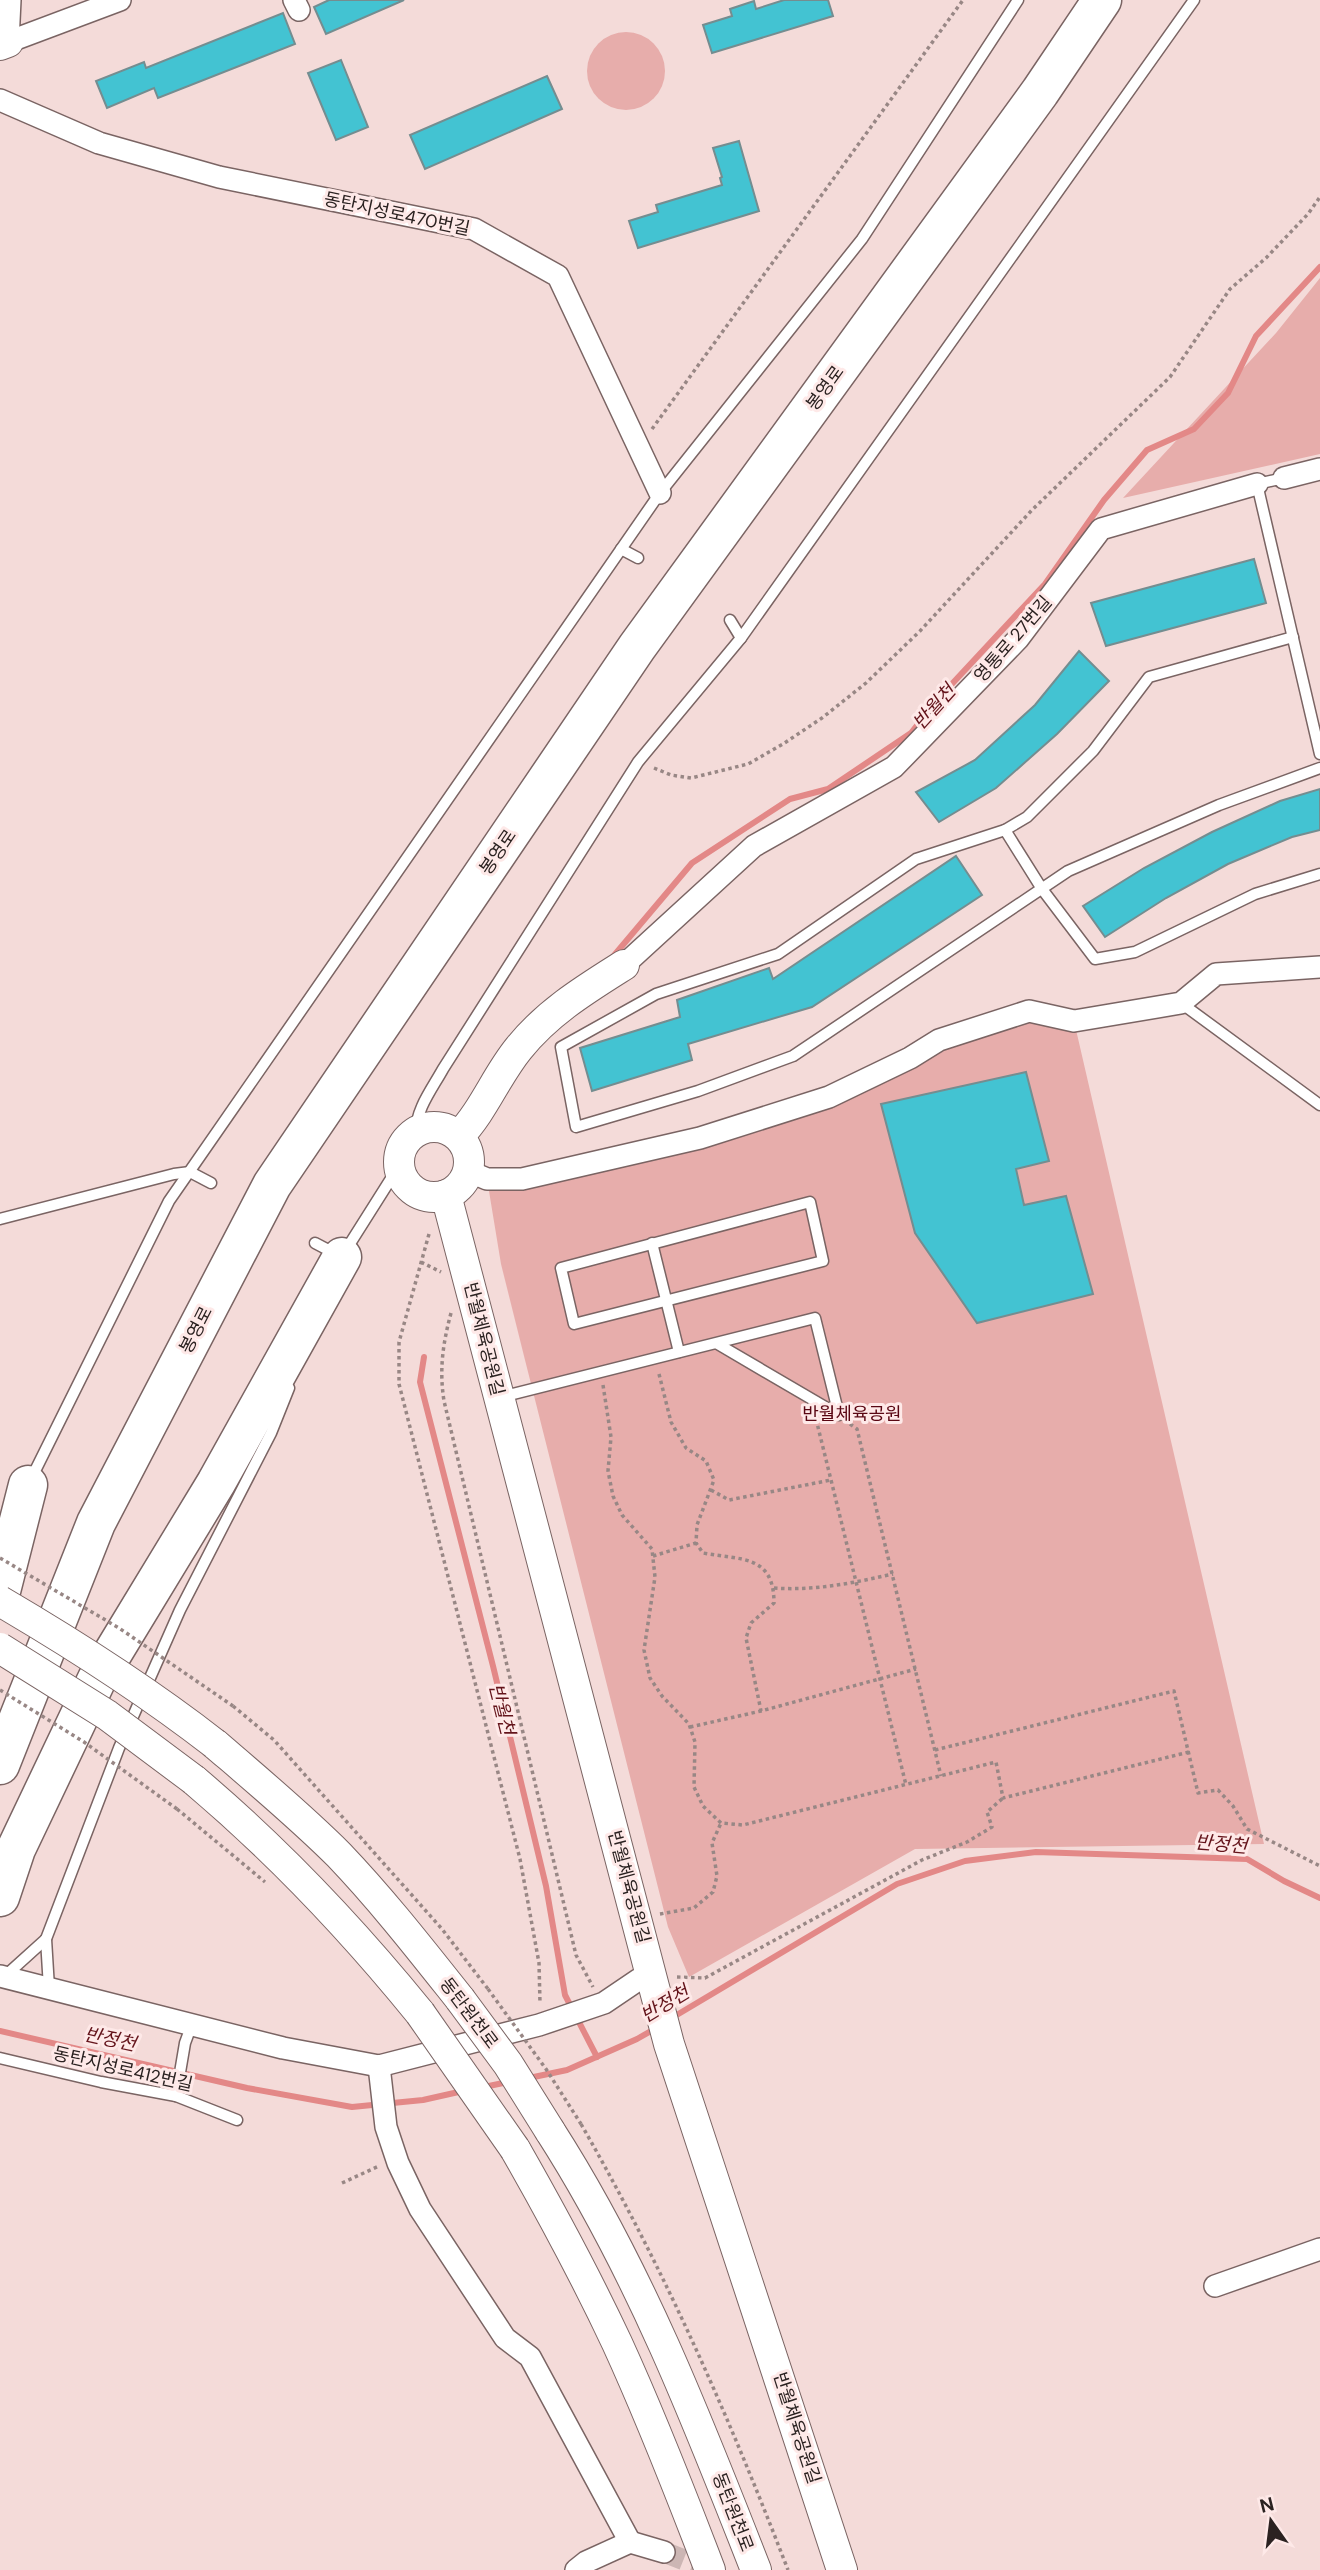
<svg xmlns="http://www.w3.org/2000/svg" width="1320" height="2570" viewBox="0 0 1320 2570" font-family="'DM Sans','Noto Sans KR',sans-serif">
<style>
.green{fill:#e7adab}
.lines{fill:none;stroke-linecap:round;stroke-linejoin:round}
.stream{stroke:#e38887;stroke-width:6}
.building{fill:#43c3d2;stroke:#748d90;stroke-width:2}
.street-tunnel{stroke:#ccb6b4;stroke-width:21;stroke-dasharray:21 10;stroke-linecap:butt}
.lane-casing{stroke:#7a6463;stroke-width:13}
.street-casing{stroke:#7a6463;stroke-width:24}
.secondary-casing{stroke:#7a6463;stroke-width:32}
.highway-casing{stroke:#7a6463;stroke-width:41}
.path{stroke:#988785;stroke-width:3.5;stroke-dasharray:3.5 3.5;stroke-linecap:butt}
.lane{stroke:#fff;stroke-width:10}
.street{stroke:#fff;stroke-width:21}
.secondary{stroke:#fff;stroke-width:30}
.highway{stroke:#fff;stroke-width:38}
.secondary-bridge-casing{stroke:#7a6463;stroke-width:32;stroke-linecap:butt}
.path-bridge{stroke:#988785;stroke-width:3.5;stroke-dasharray:3.5 3.5;stroke-linecap:butt}
.secondary-bridge{stroke:#fff;stroke-width:30}
.labels{text-anchor:middle;dominant-baseline:central;stroke-width:6;stroke-linejoin:round;paint-order:stroke}
.street-label{font-size:18px;fill:#2b2221;stroke:#fee9e8}
.park-label{font-size:18px;fill:#590612;stroke:#fee9e8}
.water-label{font-size:19px;font-style:italic;fill:#64141b;stroke:#fee9e8}
</style>
<rect width="100%" height="100%" fill="#f4dbd9"/>
<g class="green">
<circle cx="626" cy="71" r="39"/>
<polygon points="1320,278 1320,454 1123,498 1276,333"/>
<polygon points="1029,1011 1074,1021 1264,1844 915,1849 689,1977 668,1927 525,1360 501,1264 487,1179 700,1138"/>
</g>
<g class="lines">
<g class="stream">
<polyline points="611,959 692,863 790,799 828,789 911,733 937,700 1045,584 1104,500 1147,450 1194,429 1228,393 1256,336 1320,267"/>
<polyline points="424,1357 420,1382 493,1666 546,1886 565,1995 597,2057"/>
<polyline points="670,2019 897,1884 965,1861 1036,1852 1247,1859 1284,1881 1320,1898"/>
<polyline points="0,2031 247,2088 352,2107 423,2100 463,2091"/>
<polyline points="529,2078 567,2070 637,2039 658,2027"/>
<polyline points="484,2087 508,2082"/>
</g>
</g>
<g class="building">
<polygon points="329,0 404,0 326,34 314,7"/>
<polygon points="784,0 828,0 833,16 712,53 703,25 732,16 730,9 754,1 756,9"/>
<polygon points="283,13 295,44 158,98 154,88 107,108 96,81 144,62 146,68"/>
<polygon points="341,60 368,127 336,140 308,73"/>
<polygon points="547,76 562,109 425,169 410,135"/>
<polygon points="739,141 759,211 638,248 629,221 658,212 656,205 722,185 720,178 722,177 713,148"/>
<polygon points="1254,559 1266,603 1106,646 1091,603"/>
<polygon points="1079,651 1109,681 1057,734 996,788 939,822 916,792 975,760 1035,705"/>
<polygon points="1320,789 1320,830 1292,837 1228,864 1166,898 1105,937 1083,906 1144,868 1212,832 1280,801"/>
<polygon points="956,856 982,895 812,1007 688,1044 692,1060 592,1091 580,1048 680,1017 677,1000 769,968 773,979"/>
<polygon points="1026,1072 1049,1161 1016,1169 1024,1205 1066,1196 1093,1294 977,1323 915,1233 881,1104"/>
</g>
<g class="lines">
<polyline class="street-tunnel" points="664,2552 709,2570"/>
<g class="lane-casing">
<g id="lane">
<polyline points="1284,478 1257,484 1320,754"/>
<polyline points="621,549 638,558"/>
<polyline points="730,620 741,638"/>
<polyline points="1293,637 1149,677 1093,751 1027,817 1005,830 1042,889 1095,959 1135,952 1255,894 1320,874"/>
<polyline points="1005,830 916,859 778,954 656,994 561,1047 576,1127 698,1091 793,1056 1068,871 1219,805 1320,768"/>
<polyline points="1181,1003 1320,1105"/>
<path d="M416,1132C416,1109 432,1089 443,1069L638,762L741,638L1194,0"/>
<polygon points="810,1202 823,1261 574,1324 561,1268"/>
<polyline points="0,1219 174,1174 190,1172 211,1183"/>
<polyline points="315,1243 336,1254"/>
<polyline points="652,1243 679,1352"/>
<polyline points="344,1253 399,1166"/>
<polyline points="501,1397 815,1318 839,1415 716,1343"/>
<polyline points="31,1479 169,1201 660,493 862,239 1018,0"/>
<polyline points="4,1977 46,1939"/>
<polyline points="49,1988 46,1939 119,1748 180,1610 271,1433 289,1388"/>
<polyline points="0,2058 101,2082 176,2096 237,2120"/>
<polyline points="176,2096 185,2043 192,2024"/>
</g>
</g>
<g class="street-casing">
<g id="street">
<polyline points="294,0 299,10"/>
<polyline points="8,42 120,0"/>
<polyline points="8,42 10,0"/>
<polyline points="0,100 99,143 219,177 474,229 558,276 660,493"/>
<polyline points="1284,478 1320,469"/>
<polyline points="624,965 754,846 894,767 1018,639 1101,529 1257,484"/>
<polyline points="468,1171 487,1179 522,1179 700,1138 829,1097 910,1058 939,1040 1029,1011 1074,1021 1181,1003 1216,974 1320,967"/>
<polyline points="0,1976 283,2048 379,2066 539,2025 604,2003 638,1980 652,1975"/>
<polyline points="379,2066 386,2127 398,2163 420,2209 505,2338 530,2357 630,2542"/>
<polyline points="1215,2286 1320,2249"/>
<polyline points="576,2570 586,2562 630,2542 664,2552"/>
</g>
</g>
<g class="secondary-casing">
<g id="secondary">
<polyline points="0,45 8,42"/>
<circle cx="434" cy="1162" r="35"/>
<path d="M459,1136C484,1110 496,1076 519,1048C548,1012 586,989 624,965"/>
<polyline points="446,1195 669,2044 842,2570"/>
<path d="M215,1744C257,1780 300,1816 339,1855C382,1900 421,1950 460,1999"/>
<path d="M194,1780C278,1851 351,1928 420,2013"/>
<path d="M550,2131C638,2268 697,2419 756,2570"/>
<path d="M515,2149C551,2212 586,2277 617,2343C651,2417 681,2494 710,2570"/>
</g>
</g>
<g class="highway-casing">
<g id="highway">
<polyline points="0,1595 28,1485"/>
<polyline points="0,1765 96,1523 272,1185 637,647 1040,92 1102,0"/>
<polyline points="0,1897 16,1849 97,1679 216,1483 342,1257"/>
</g>
</g>
<g class="path">
<polyline points="652,429 963,0"/>
<polyline points="654,768 671,775 691,778 748,764 783,744 822,718 866,683 920,631 1032,510 1170,377 1230,289 1266,258 1308,214 1320,197"/>
<polyline points="429,1234 399,1342 399,1384 520,1859 539,1963 540,2003"/>
<polyline points="421,1262 441,1272"/>
<path d="M451,1313C443,1343 439,1369 444,1401L576,1955L593,1987"/>
<path d="M659,1374L671,1422L686,1448L706,1461L714,1480L697,1525L696,1543L703,1553C742,1560 774,1555 774,1603L751,1623L746,1638L761,1711"/>
<polyline points="603,1385 611,1437 608,1471 613,1496 622,1515 652,1549 655,1577 644,1650 650,1678 662,1696 689,1724 695,1742 694,1787 703,1806 721,1823 743,1825 996,1762 1003,1798 1189,1752"/>
<polyline points="816,1419 906,1785"/>
<polyline points="850,1424 857,1429 941,1776"/>
<polyline points="711,1490 729,1500 831,1480"/>
<polyline points="653,1556 696,1543"/>
<path d="M774,1588C815,1591 853,1583 893,1574"/>
<polyline points="233,1706 274,1740 442,1929 488,1989"/>
<polyline points="690,1727 761,1711 916,1669"/>
<polyline points="935,1750 1174,1691 1198,1793 1218,1790 1233,1806 1247,1829 1320,1866"/>
<polyline points="177,1809 265,1882"/>
<polyline points="660,1914 694,1908 713,1892 717,1876 712,1843 721,1823"/>
<polyline points="677,1977 705,1978 922,1860 967,1842 992,1827 987,1812 1003,1798"/>
<path d="M581,2124C664,2269 728,2414 788,2570"/>
<polyline points="342,2183 379,2166"/>
</g>
<use href="#lane" class="lane"/>
<use href="#street" class="street"/>
<use href="#secondary" class="secondary"/>
<use href="#highway" class="highway"/>
<g class="secondary-bridge-casing">
<g id="secondary-bridge">
<path d="M0,1601C75,1645 147,1691 215,1744"/>
<polyline points="0,1648 107,1715 194,1780"/>
<polyline points="460,1999 508,2064 550,2131"/>
<polyline points="420,2013 515,2149"/>
</g>
</g>
<g class="path-bridge">
<polyline points="0,1558 119,1628 233,1706"/>
<polyline points="0,1690 84,1742 177,1809"/>
<polyline points="488,1989 546,2069 581,2124"/>
</g>
<use href="#secondary-bridge" class="secondary-bridge"/>
</g>
<g class="labels">
<g class="street-label">
<text transform="translate(397 214) rotate(12)">동탄지성로470번길</text>
<text transform="translate(825 388) rotate(-54)">봉영로</text>
<text transform="translate(1013 639) rotate(-49)">영통로 27번길</text>
<text transform="translate(498 852) rotate(-56)">봉영로</text>
<text transform="translate(196 1330) rotate(-63)">봉영로</text>
<text transform="translate(484 1339) rotate(76)">반월체육공원길</text>
<text transform="translate(629 1887) rotate(75)">반월체육공원길</text>
<text transform="translate(469 2013) rotate(53)">동탄원천로</text>
<text transform="translate(123 2069) rotate(13)">동탄지성로412번길</text>
<text transform="translate(797 2428) rotate(72)">반월체육공원길</text>
<text transform="translate(733 2512) rotate(69)">동탄원천로</text>
</g>
<g class="park-label">
<text x="852" y="1414">반월체육공원</text>
</g>
<g class="water-label">
<text transform="translate(934 707) rotate(-48)">반월천</text>
<text transform="translate(502 1709) rotate(76)">반월천</text>
<text transform="translate(1221 1844) rotate(5)">반정천</text>
<text transform="translate(665 2004) rotate(-31)">반정천</text>
<text transform="translate(110 2039) rotate(12)">반정천</text>
</g>
</g>
<g transform="translate(1271 2521) rotate(346)" stroke="#fee9e8" stroke-width="5" paint-order="stroke">
<path d="M0-5L12 26L0 18L-12 26Z" fill="#2b2221"/>
<text y="-10" font-size="19" font-weight="bold" text-anchor="middle" fill="#2b2221">N</text>
</g>
</svg>
